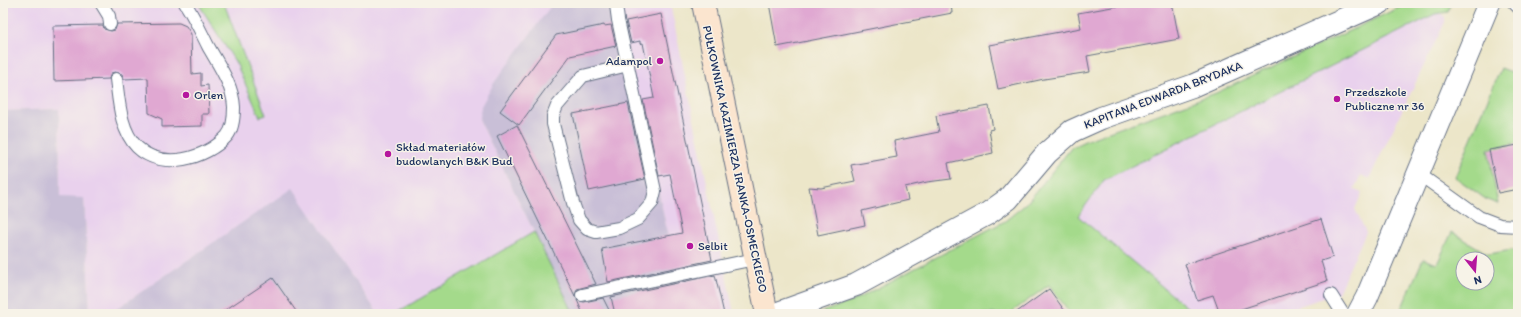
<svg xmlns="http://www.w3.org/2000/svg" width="1521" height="317" viewBox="0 0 1521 317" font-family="Itim,sans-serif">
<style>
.built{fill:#e9d1ed}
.industrial{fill:#c9bfd7}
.green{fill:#a4da8b;stroke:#608474;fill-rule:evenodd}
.building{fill:#e0a8d2}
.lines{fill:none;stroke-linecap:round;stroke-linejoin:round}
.lane-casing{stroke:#646f83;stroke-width:14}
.street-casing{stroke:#646f83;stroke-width:24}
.secondary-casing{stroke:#646f83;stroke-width:24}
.lane{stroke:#fff;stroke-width:12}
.street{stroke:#fff;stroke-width:22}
.secondary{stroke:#fbe5cf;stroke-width:22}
.poi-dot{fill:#b5179e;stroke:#f7f3e8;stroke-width:1.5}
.labels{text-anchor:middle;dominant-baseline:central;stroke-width:3;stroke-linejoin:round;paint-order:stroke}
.poi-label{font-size:12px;fill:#1b2f5e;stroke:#f7f3e8;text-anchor:start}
.street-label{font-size:12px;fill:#1b2f5e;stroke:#f7f3e8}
</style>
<rect width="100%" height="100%" fill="#f7f3e8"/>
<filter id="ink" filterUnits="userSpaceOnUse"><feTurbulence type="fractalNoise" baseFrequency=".025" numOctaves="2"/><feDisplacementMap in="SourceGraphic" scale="8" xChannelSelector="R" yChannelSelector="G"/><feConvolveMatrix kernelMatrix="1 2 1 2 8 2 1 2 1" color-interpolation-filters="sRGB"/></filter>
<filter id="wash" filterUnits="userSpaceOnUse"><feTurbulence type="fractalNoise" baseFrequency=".012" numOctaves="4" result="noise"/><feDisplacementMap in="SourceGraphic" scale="16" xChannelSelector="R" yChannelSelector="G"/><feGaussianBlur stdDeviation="0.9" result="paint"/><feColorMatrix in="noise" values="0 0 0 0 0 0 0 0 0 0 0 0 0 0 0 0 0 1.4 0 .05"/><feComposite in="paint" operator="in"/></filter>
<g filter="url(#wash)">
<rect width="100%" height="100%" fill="#ece6c9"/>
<g class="built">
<polygon points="3,3 553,3 479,119 534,232 394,314 378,314 293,189 109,314 90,314 84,198 60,198 59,109 3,111"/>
<polygon points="618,3 670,3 734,314 685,314"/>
<polygon points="1435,14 1441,14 1445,17 1445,22 1369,179 1361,175 1354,189 1362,193 1355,209 1366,232 1338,293 1275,314 1195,314 1078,217 1104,180"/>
</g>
<g class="industrial">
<polygon points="553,3 618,3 685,314 574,314 479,119 481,106 494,83"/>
<polygon points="59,109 60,197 84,198 90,314 3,314 3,111"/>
<polygon points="293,188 378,314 109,314"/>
</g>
<g class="green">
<polygon points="198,3 224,3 266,115 260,117 236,63"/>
<polygon points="1409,3 1452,3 1448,12 1435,14 1104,180 1078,216 1195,314 1071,314 1049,285 1009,314 816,314 853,301 1005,221 1026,204 1072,147 1087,140 1216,93"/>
<polygon points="1501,68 1517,74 1518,72 1518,143 1488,149 1498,204 1487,200 1455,177"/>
<polygon points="534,232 574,314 394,314"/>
<path d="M1452,232L1488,254L1518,249V310L1499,314H1399L1423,259L1437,264ZM1463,259H1487V283H1463Z"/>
</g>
<g id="blocks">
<g class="building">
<polygon points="769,3 951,3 952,13 777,47"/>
<polygon points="1135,3 1172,3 1179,39 1087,56 1090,72 1044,79 998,89 989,45 1081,28 1078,13"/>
<polygon points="661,14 712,260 608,282 602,249 682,233 670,174 659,176 643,100 654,98 643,43 640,44 640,41 631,43 626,21"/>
<polygon points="179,23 186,26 191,34 192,74 201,73 201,86 208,85 209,114 202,114 202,126 162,127 162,119 149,113 148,78 124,79 122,74 115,72 111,73 109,79 54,81 53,26 103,25 104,29 111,31 115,30 117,24"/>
<polygon points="604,25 604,26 611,25 616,46 570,56 519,125 500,111 556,35"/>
<polygon points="628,103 645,179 589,191 573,114"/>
<polygon points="989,106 993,129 989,130 993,153 948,163 951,179 927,182 905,187 908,200 862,211 865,225 818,235 809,187 821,188 855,181 851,165 897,157 894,141 939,132 936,116"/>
<polygon points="517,125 596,284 577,289 575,296 497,136"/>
<polygon points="1518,145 1518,189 1498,193 1489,150"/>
<polygon points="1321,219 1333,257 1321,261 1327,281 1226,314 1220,314 1213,295 1197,300 1185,264"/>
<polygon points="715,275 724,314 615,314 611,297"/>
<polygon points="273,278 298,314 219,314"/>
<polygon points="1049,289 1067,314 1014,314"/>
<polygon points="603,298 611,314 583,314 577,300 584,302"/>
</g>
</g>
</g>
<g filter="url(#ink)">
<use href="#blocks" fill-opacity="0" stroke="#646f83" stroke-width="1"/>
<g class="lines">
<g class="lane-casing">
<g id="lane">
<polyline points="101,3 109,16 110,24"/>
<polyline points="617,3 616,5 618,20 655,191 652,203 638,219 619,228 596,232 587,229 579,220 573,203 553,124 553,116 557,106 583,76 628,65"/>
<polyline points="1514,3 1518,7"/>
<path d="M116,79C119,101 120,130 137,147C162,171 206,159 227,136C233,129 234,115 234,107C233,85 218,64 208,46C201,32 194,17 185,3"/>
<polyline points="1419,174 1479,217 1500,225 1518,226"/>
<polyline points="582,295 755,259"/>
<polyline points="1331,295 1343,314"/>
</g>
</g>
<g class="street-casing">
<g id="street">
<polyline points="775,314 856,285 987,214 1008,199 1047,153 1072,131 1101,118 1192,86 1380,3"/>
<polyline points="1358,314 1367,297 1489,3"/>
</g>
</g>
<g class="secondary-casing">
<polyline id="secondary" points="703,3 767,314"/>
</g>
<use href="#lane" class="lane"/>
<use href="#street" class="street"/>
<use href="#secondary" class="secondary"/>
</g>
</g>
<g class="poi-dot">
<circle cx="660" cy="61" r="4"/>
<circle cx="186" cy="95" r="4"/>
<circle cx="1337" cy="99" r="4"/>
<circle cx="388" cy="154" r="4"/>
<circle cx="690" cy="246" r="4"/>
</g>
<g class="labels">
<g class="poi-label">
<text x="652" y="61" text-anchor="end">Adampol</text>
<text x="1345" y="92">Przedszkole<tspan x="1345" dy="14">Publiczne nr 36</tspan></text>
<text x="194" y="95">Orlen</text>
<text x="396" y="147">Skład materiałów<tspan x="396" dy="14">budowlanych B&amp;K Bud</tspan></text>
<text x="698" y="246">Selbit</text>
</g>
<g class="street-label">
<text transform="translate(1163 95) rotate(-21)">KAPITANA EDWARDA BRYDAKA</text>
<text transform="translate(735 159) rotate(78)">PUŁKOWNIKA KAZIMIERZA IRANKA-OSMECKIEGO</text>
</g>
</g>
<rect width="1521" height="317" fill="none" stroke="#f7f3e8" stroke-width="16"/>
<g transform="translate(1475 271) rotate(163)"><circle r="19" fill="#f7f3e8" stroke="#9fa5b1"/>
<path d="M0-3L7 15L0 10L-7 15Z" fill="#b5179e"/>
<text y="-6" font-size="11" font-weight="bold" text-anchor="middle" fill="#1b2f5e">N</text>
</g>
</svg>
